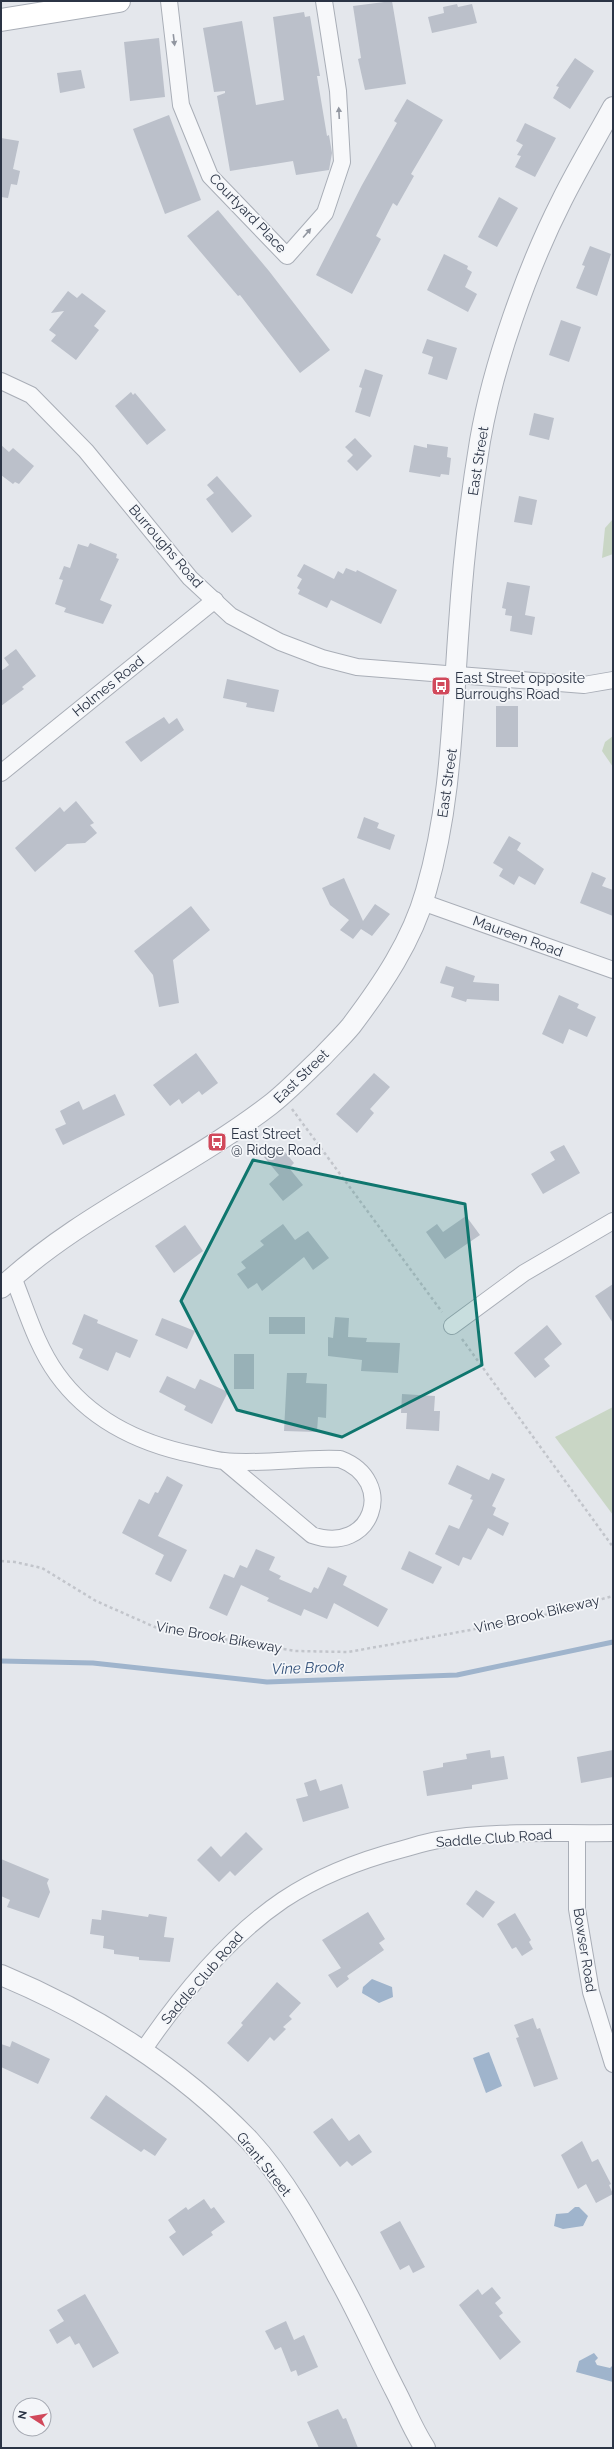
<svg xmlns="http://www.w3.org/2000/svg" width="614" height="2449" viewBox="0 0 614 2449" font-family="Raleway,sans-serif">
<style>
.green{fill:#c9d6c5}
.water{fill:#9fb4cc}
.lines{fill:none;stroke-linecap:round;stroke-linejoin:round}
.stream{stroke:#9fb4cc;stroke-width:5}
.building{fill:#bbc0ca}
.minor-casing{stroke:#a9aeb7;stroke-width:18}
.tertiary-casing{stroke:#a9aeb7;stroke-width:22}
.secondary-casing{stroke:#a9aeb7;stroke-width:24}
.path{stroke:#c2c5cb;stroke-width:2.5;stroke-dasharray:3 3;stroke-linecap:butt}
.minor{stroke:#f7f8fa;stroke-width:16}
.tertiary{stroke:#f7f8fa;stroke-width:20}
.secondary{stroke:#fff;stroke-width:22}
.oneway{fill:#9196a0}
.marked{fill:#0f766e;fill-opacity:0.2;stroke:#0f766e;stroke-width:3;stroke-linejoin:round}
.labels{text-anchor:middle;dominant-baseline:central;stroke-width:3.5;stroke-linejoin:round;paint-order:stroke}
.street-label{font-size:14px;fill:#2b3445;stroke:#f4f6f9}
.poi-label{font-size:14px;fill:#2b3445;stroke:#f4f6f9;text-anchor:start}
.water-label{font-size:15px;font-style:italic;fill:#34527a;stroke:#f4f6f9}
</style>
<rect width="100%" height="100%" fill="#e4e7ec"/>
<g class="green">
<polygon points="613,519 613,554 602,558 605,528"/>
<polygon points="613,736 613,767 602,751 605,742"/>
<polygon points="613,1407 613,1515 555,1437"/>
</g>
<g class="water">
<polygon points="372,1979 392,1987 393,1997 379,2003 362,1993 363,1987"/>
<polygon points="489,2052 502,2086 486,2093 473,2058"/>
<polygon points="575,2207 579,2207 588,2216 583,2226 563,2229 554,2226 556,2214 568,2213"/>
<polygon points="594,2353 598,2358 595,2361 597,2365 610,2368 613,2365 613,2382 576,2372 579,2361"/>
</g>
<g class="lines">
<polyline class="stream" points="1,1661 93,1663 267,1682 457,1675 613,1642"/>
</g>
<g class="building">
<polygon points="392,1 406,84 365,90 358,59 361,58 353,6"/>
<polygon points="457,4 458,7 472,4 477,23 432,33 428,17 444,13 443,7"/>
<polygon points="304,12 305,17 310,16 320,76 317,76 327,136 329,135 332,153 329,170 296,175 293,161 230,171 217,96 225,93 225,91 214,92 203,28 242,21 256,105 284,100 273,17"/>
<polygon points="159,38 165,97 130,101 124,42"/>
<polygon points="575,58 594,71 570,109 553,98 559,87 556,86"/>
<polygon points="81,70 85,88 60,93 57,73"/>
<polygon points="407,99 443,120 411,174 414,176 397,206 393,203 376,236 381,239 352,294 316,275 362,185 397,123 394,121"/>
<polygon points="169,115 201,200 165,214 133,129"/>
<polygon points="525,123 556,138 535,177 515,167 521,156 517,155 523,145 516,141"/>
<polygon points="1,138 19,141 13,169 20,171 17,185 11,184 8,198 1,197"/>
<polygon points="499,197 518,208 497,247 478,237"/>
<polygon points="218,210 269,271 330,350 300,373 240,295 238,296 187,236"/>
<polygon points="590,246 611,254 597,296 576,288 585,266 582,265"/>
<polygon points="444,254 468,266 467,269 472,272 465,287 477,294 468,312 427,290"/>
<polygon points="68,291 77,298 82,293 106,311 94,326 99,330 76,360 51,341 56,335 49,330 64,311 51,313"/>
<polygon points="561,320 581,327 569,362 549,355"/>
<polygon points="427,339 457,348 447,380 428,374 433,357 422,353"/>
<polygon points="365,369 383,375 370,417 355,412 362,388 359,387"/>
<polygon points="131,392 133,395 135,393 166,430 147,445 115,406"/>
<polygon points="534,413 554,418 549,440 529,435"/>
<polygon points="355,438 372,456 357,471 347,461 353,455 345,447"/>
<polygon points="427,444 448,447 447,457 451,458 449,475 441,474 440,477 409,472 414,445 427,448"/>
<polygon points="1,445 9,452 13,448 34,466 19,484 15,482 13,484 1,475"/>
<polygon points="217,476 252,516 232,533 206,499 214,493 207,485"/>
<polygon points="519,496 537,500 532,525 514,522"/>
<polygon points="90,543 117,554 116,558 119,559 100,600 112,605 103,624 64,612 66,608 55,604 63,580 59,579 64,566 70,568 78,544 88,547"/>
<polygon points="304,564 334,579 338,571 343,574 346,568 356,572 357,570 397,590 381,624 331,600 327,608 298,594 300,590 297,588 302,579 297,576"/>
<polygon points="507,582 530,586 525,615 535,617 532,635 510,631 512,616 505,615 506,609 502,608"/>
<polygon points="16,649 36,676 22,687 24,689 1,706 1,671 9,665 4,658"/>
<polygon points="227,679 279,690 274,712 246,707 247,703 223,698"/>
<rect x="496" y="706" width="22" height="41"/>
<polygon points="164,717 169,724 177,718 184,730 141,762 125,742"/>
<polygon points="76,801 94,823 90,825 97,833 85,843 67,844 35,872 15,848 60,807 64,812"/>
<polygon points="364,817 379,823 377,828 395,835 390,850 357,838"/>
<polygon points="509,836 521,843 517,850 544,869 535,885 519,876 514,885 499,876 503,869 493,863"/>
<polygon points="592,872 606,878 602,886 613,890 613,916 580,903"/>
<polygon points="344,878 363,921 375,904 390,914 372,936 361,929 353,939 340,930 349,920 330,905 322,888"/>
<polygon points="191,906 210,930 173,960 179,1003 159,1007 153,975 134,951"/>
<polygon points="446,966 475,976 473,982 499,984 499,1001 467,999 466,1002 451,997 454,987 440,983"/>
<polygon points="559,995 579,1004 577,1008 596,1017 587,1037 569,1029 563,1044 542,1034"/>
<polygon points="196,1053 218,1083 202,1095 199,1091 182,1104 179,1099 170,1106 153,1085"/>
<polygon points="374,1073 390,1087 370,1109 374,1113 357,1133 336,1114"/>
<polygon points="115,1094 125,1115 63,1145 55,1129 66,1124 60,1111 79,1101 83,1110"/>
<polygon points="279,1145 294,1163 289,1168 303,1185 283,1201 269,1184 279,1175 264,1157"/>
<polygon points="564,1145 580,1173 543,1194 531,1174 555,1160 550,1152"/>
<polygon points="466,1216 480,1235 445,1259 426,1232 437,1224 443,1232"/>
<polygon points="283,1224 295,1240 308,1231 329,1258 313,1270 304,1257 262,1291 257,1283 248,1289 237,1274 246,1268 241,1262 264,1245 260,1241"/>
<polygon points="185,1225 203,1251 174,1273 155,1246"/>
<polygon points="613,1284 613,1323 595,1296"/>
<polygon points="84,1314 98,1320 97,1323 138,1340 130,1358 116,1352 108,1371 79,1358 83,1349 72,1344"/>
<rect x="269" y="1317" width="36" height="17"/>
<polygon points="335,1317 349,1318 348,1337 367,1338 366,1342 400,1343 398,1373 361,1371 362,1360 328,1356 328,1337 333,1338"/>
<polygon points="162,1318 195,1331 187,1349 155,1335"/>
<polygon points="547,1325 562,1344 544,1359 550,1366 535,1378 514,1353"/>
<rect x="234" y="1354" width="20" height="35"/>
<polygon points="287,1373 307,1373 306,1383 327,1384 326,1418 318,1417 317,1432 284,1431"/>
<polygon points="167,1376 195,1389 200,1379 228,1392 212,1424 184,1410 186,1406 159,1392"/>
<polygon points="402,1394 435,1396 434,1411 440,1411 439,1431 406,1429 407,1413 401,1413"/>
<polygon points="457,1465 489,1480 492,1473 505,1479 492,1506 496,1508 493,1515 509,1523 503,1536 488,1528 471,1560 463,1557 459,1566 435,1554 449,1525 459,1529 473,1500 470,1499 472,1495 448,1484"/>
<polygon points="167,1476 183,1485 158,1536 187,1550 171,1582 155,1574 164,1555 122,1533 139,1499 149,1504 155,1492 158,1493"/>
<polygon points="256,1549 275,1557 269,1570 281,1576 279,1579 311,1593 314,1587 318,1589 328,1567 347,1576 343,1585 388,1609 378,1627 334,1603 327,1619 304,1609 301,1616 267,1601 269,1598 241,1585 227,1616 209,1608 224,1574 234,1578 240,1565 247,1568"/>
<polygon points="409,1551 442,1567 433,1584 401,1569"/>
<polygon points="490,1750 491,1758 504,1756 508,1779 472,1785 472,1789 427,1796 423,1771 443,1767 443,1763 467,1759 466,1754"/>
<polygon points="613,1750 613,1777 581,1783 577,1757"/>
<polygon points="316,1779 320,1791 342,1784 349,1808 303,1822 296,1799 308,1796 304,1783"/>
<polygon points="246,1832 263,1849 235,1876 230,1871 219,1882 197,1860 211,1846 221,1857"/>
<polygon points="1,1859 49,1879 47,1883 50,1892 39,1918 7,1907 10,1900 1,1896"/>
<polygon points="476,1890 495,1902 483,1918 466,1904"/>
<polygon points="102,1910 148,1917 149,1914 167,1917 164,1937 174,1938 170,1962 139,1960 139,1957 114,1954 114,1950 103,1948 104,1936 90,1934 92,1919 101,1920"/>
<polygon points="368,1912 385,1939 379,1943 384,1950 347,1976 349,1979 337,1988 328,1975 341,1968 322,1940"/>
<polygon points="515,1913 531,1940 529,1942 533,1949 522,1956 516,1947 512,1949 497,1924"/>
<polygon points="277,1982 301,2003 289,2016 292,2019 283,2027 286,2029 274,2041 270,2037 248,2062 227,2043 243,2025 241,2023"/>
<polygon points="533,2018 537,2029 540,2028 558,2079 534,2087 516,2038 519,2037 514,2025"/>
<polygon points="12,2041 50,2059 38,2084 1,2067 1,2044 10,2047"/>
<polygon points="106,2095 167,2139 155,2156 144,2149 141,2152 90,2118"/>
<polygon points="332,2118 349,2141 359,2134 372,2152 352,2166 347,2161 340,2167 313,2132"/>
<polygon points="582,2141 592,2162 598,2159 611,2184 609,2185 613,2194 596,2203 586,2184 578,2189 561,2155"/>
<polygon points="204,2199 211,2209 214,2207 225,2222 211,2232 213,2235 183,2256 169,2237 176,2232 168,2220 186,2207 188,2210"/>
<polygon points="400,2221 425,2267 413,2273 409,2265 400,2270 380,2232"/>
<polygon points="492,2287 501,2298 495,2303 503,2313 499,2316 521,2342 500,2360 459,2305 478,2289 482,2295"/>
<polygon points="85,2294 119,2353 93,2368 79,2343 75,2345 70,2336 57,2344 49,2330 64,2321 57,2310"/>
<polygon points="286,2321 294,2340 304,2335 318,2367 298,2376 296,2370 291,2372 281,2347 275,2350 265,2331"/>
<polygon points="338,2409 343,2419 346,2418 358,2448 319,2448 307,2422"/>
</g>
<g class="lines">
<g class="minor-casing">
<g id="minor">
<polyline points="169,1 181,105 210,176 287,256 325,213 342,162 338,91 324,1"/>
<polyline points="1,381 31,395 86,451 190,578 231,616 280,642 322,658 357,667 584,685 613,680"/>
<polyline points="1,773 215,600"/>
<polyline points="422,902 613,970"/>
<path d="M13,1277C26,1309 36,1345 57,1374C90,1420 140,1444 195,1455C204,1457 215,1460 224,1461C262,1465 302,1457 340,1459C398,1481 372,1556 312,1535L224,1461"/>
<polyline points="452,1326 524,1273 613,1221"/>
<polyline points="577,1834 577,1909 591,1992 613,2064"/>
<path d="M142,2052C180,1996 227,1938 283,1900C319,1876 361,1860 403,1849C414,1846 426,1842 438,1840C492,1830 558,1834 613,1833"/>
</g>
</g>
<g class="tertiary-casing">
<g id="tertiary">
<path d="M1,1288C80,1214 184,1171 270,1105C288,1091 305,1073 322,1057C331,1047 342,1037 351,1026C382,985 412,941 426,891C452,802 452,715 459,624C463,563 470,501 480,441C493,365 527,269 562,200C578,168 596,138 613,107"/>
<path d="M1,1975C92,2013 180,2068 249,2140C285,2179 312,2228 337,2275C358,2312 375,2351 395,2390C405,2409 413,2430 425,2448"/>
</g>
</g>
<g class="secondary-casing">
<polyline id="secondary" points="1,20 119,1"/>
</g>
<g class="path">
<polyline points="292,1109 442,1312"/>
<polyline points="462,1339 613,1547"/>
<polyline points="1,1561 15,1562 42,1568 96,1601 157,1628 295,1651 348,1652 410,1641 530,1619 613,1596"/>
</g>
<use href="#minor" class="minor"/>
<use href="#tertiary" class="tertiary"/>
<use href="#secondary" class="secondary"/>
</g>
<defs><path id="oneway-solid" d="M-6-.8H1V-3.2L6.5 0L1 3.2V.8H-6Z"/></defs>
<g class="oneway">
<use href="#oneway-solid" transform="translate(174 40) rotate(83)"/>
<use href="#oneway-solid" transform="translate(339 113) rotate(-93)"/>
<use href="#oneway-solid" transform="translate(307 233) rotate(-49)"/>
</g>
<path class="marked" d="M253,1160L465,1204L482,1365L342,1437L237,1410L181,1301Z"/>
<defs>
<g id="bus-square" transform="scale(1)"><rect x="-9" y="-9" width="18" height="18" rx="4" fill="#d1495b" stroke="#f4f6f9"/><path d="M-5-6H5V4H4V6H2V4H-2V6H-4V4H-5ZM-3.5-4V0h7V-4ZM-3.5 1.2v1.5H-2V1.2ZM2 1.2v1.5H3.5V1.2Z" fill="#fff"/></g>
</defs>
<g fill-rule="evenodd">
<use href="#bus-square" x="441" y="686"/>
<use href="#bus-square" x="217" y="1142"/>
</g>
<g class="labels">
<g class="street-label">
<text transform="translate(248 213) rotate(46)">Courtyard Place</text>
<text transform="translate(478 461) rotate(-81)">East Street</text>
<text transform="translate(166 546) rotate(49)">Burroughs Road</text>
<text transform="translate(108 686) rotate(-39)">Holmes Road</text>
<text transform="translate(447 783) rotate(-82)">East Street</text>
<text transform="translate(518 936) rotate(20)">Maureen Road</text>
<text transform="translate(301 1076) rotate(-44)">East Street</text>
<text transform="translate(537 1614) rotate(-13)">Vine Brook Bikeway</text>
<text transform="translate(219 1637) rotate(10)">Vine Brook Bikeway</text>
<text transform="translate(494 1838) rotate(-4)">Saddle Club Road</text>
<text transform="translate(585 1950) rotate(81)">Bowser Road</text>
<text transform="translate(202 1978) rotate(-49)">Saddle Club Road</text>
<text transform="translate(264 2164) rotate(51)">Grant Street</text>
</g>
<g class="poi-label">
<text x="455" y="678">East Street opposite<tspan x="455" dy="16">Burroughs Road</tspan></text>
<text x="231" y="1134">East Street<tspan x="231" dy="16">@ Ridge Road</tspan></text>
</g>
<g class="water-label">
<text transform="translate(308 1668) rotate(-2)">Vine Brook</text>
</g>
</g>
<rect width="614" height="2449" fill="none" stroke="#2b3445" stroke-width="4"/>
<g transform="translate(32 2417) rotate(282)"><circle r="19" fill="#f4f6f9" stroke="#a4a8b1"/>
<path d="M0-3L7 15L0 10L-7 15Z" fill="#d1495b"/>
<text y="-6" font-size="11" font-weight="bold" text-anchor="middle" fill="#2b3445">N</text>
</g>
</svg>
